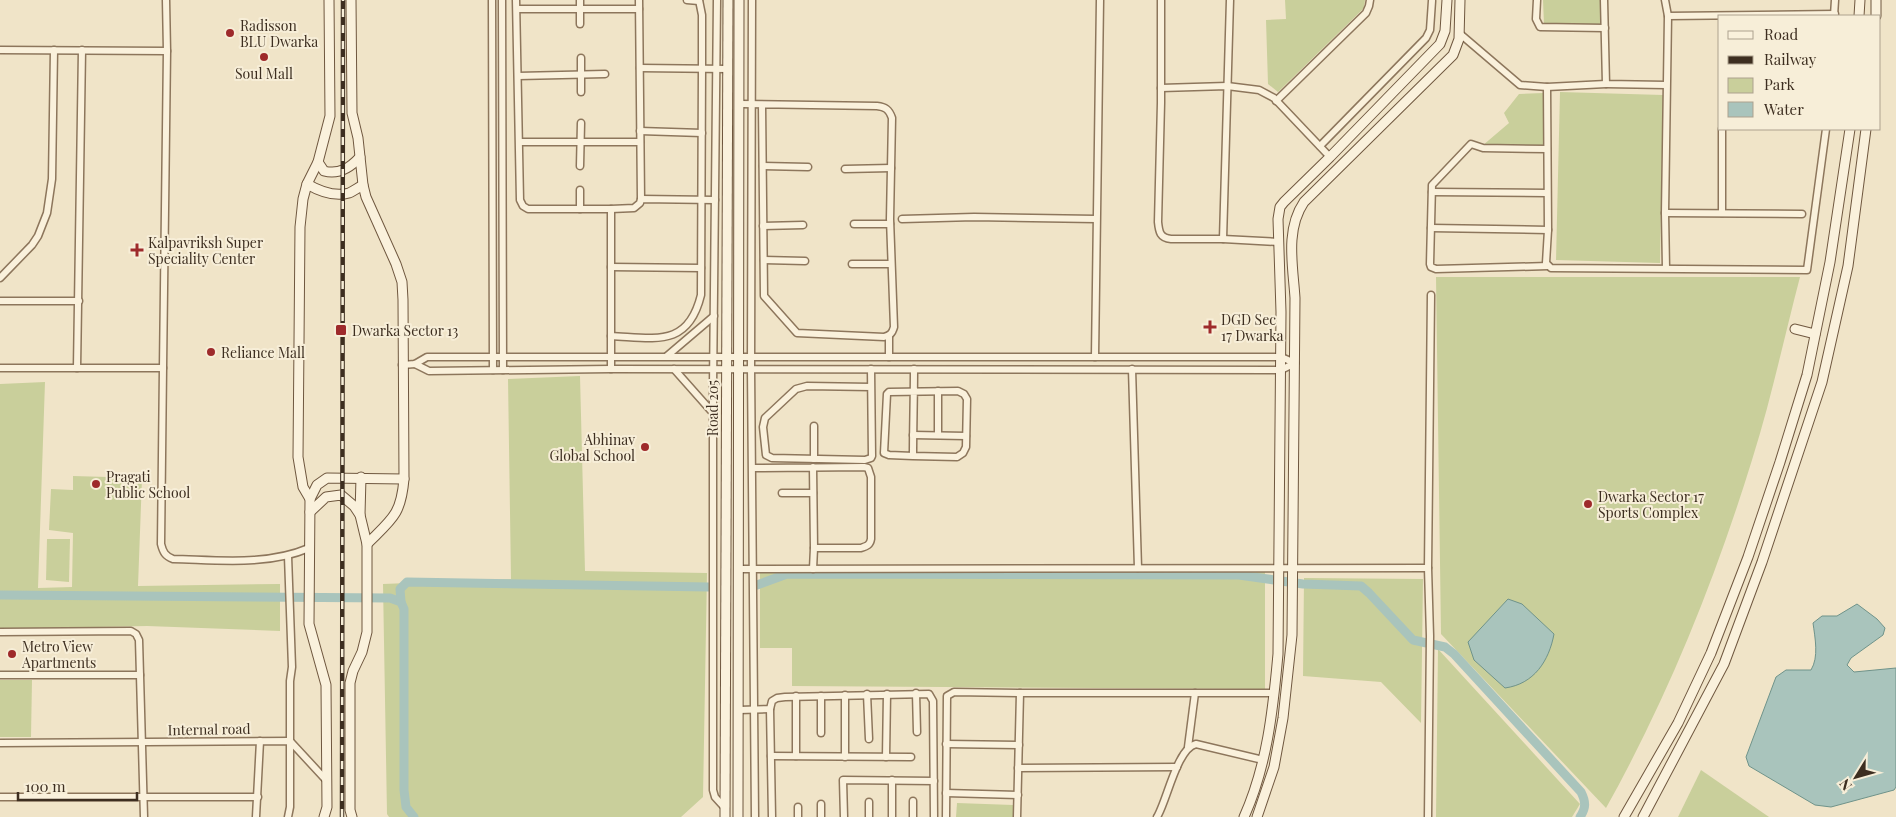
<svg xmlns="http://www.w3.org/2000/svg" width="1896" height="817" viewBox="0 0 1896 817" font-family="'Playfair Display',serif">
<style>
.green{fill:#c9cf9b}
.water{fill:#a9c4bc;stroke:#6f938a}
.lines{fill:none;stroke-linecap:round;stroke-linejoin:round}
.canal{stroke:#a9c4bc;stroke-width:9}
.street-casing{stroke:#8d765c;stroke-width:9}
.secondary-casing{stroke:#6f573f;stroke-width:11}
.street{stroke:#faf1dc;stroke-width:6}
.secondary{stroke:#faf1dc;stroke-width:9}
.rail-casing{stroke:#3d2e20;stroke-width:4.5}
.rail{stroke:#f7eed8;stroke-width:2.5;stroke-dasharray:8;stroke-linecap:butt}
.poi-dot{fill:#9e2a2b;stroke:#f7eed8;stroke-width:2}
.labels{text-anchor:middle;dominant-baseline:central;stroke-width:4;stroke-linejoin:round;paint-order:stroke}
.poi-label{font-size:14px;fill:#3d2e20;stroke:#f7eed8;text-anchor:start}
.street-label{font-size:14px;fill:#3d2e20;stroke:#f7eed8}
</style>
<rect width="100%" height="100%" fill="#f0e4c8"/>
<g class="green">
<polygon points="1285,0 1365,0 1364,8 1278,92 1268,84 1266,20 1286,19"/>
<polygon points="1543,0 1601,0 1601,25 1544,25"/>
<polygon points="1560,92 1663,95 1660,263 1556,260"/>
<polygon points="1543,93 1545,147 1482,146 1509,123 1504,113 1519,94"/>
<path d="M1436,277H1800C1784,338 1771,400 1752,460C1715,580 1667,699 1606,808L1441,634Z"/>
<polygon points="580,376 585,571 707,573 703,797 681,817 389,817 387,814 383,584 511,579 508,379"/>
<polygon points="45,382 38,588 72,587 73,533 49,530 51,489 73,490 73,476 142,478 138,586 280,584 280,631 147,626 0,629 0,384"/>
<polygon points="47,539 70,539 69,582 46,580"/>
<polygon points="760,568 1265,571 1265,689 792,686 792,648 760,648"/>
<polygon points="1304,578 1423,579 1421,723 1381,682 1303,676"/>
<polygon points="1438,649 1580,804 1572,817 1436,817"/>
<polygon points="0,680 32,680 31,737 0,737"/>
<polygon points="1701,770 1769,817 1678,817"/>
<polygon points="957,803 1013,805 1013,817 956,817"/>
</g>
<g class="water">
<path d="M1508,599L1522,604L1554,634C1549,661 1534,684 1505,688L1474,660L1468,642Z"/>
<path d="M1857,604L1877,619L1885,628L1883,635L1851,658L1847,665L1854,672L1896,668V787L1894,790L1831,807L1815,805L1749,766L1746,757L1776,677L1786,670H1811C1819,657 1815,638 1813,623L1822,616H1837Z"/>
</g>
<g class="lines">
<g class="canal">
<path d="M757,585L787,574L1239,575L1303,584L1361,586L1369,593L1413,640L1445,647L1454,654L1581,792C1586,802 1586,808 1580,817"/>
<polyline points="0,595 390,598 401,602 404,609 404,790 406,807 414,817"/>
<polyline points="401,602 400,589 407,582 709,587"/>
</g>
<g class="street-casing">
<g id="street">
<polyline points="492,0 493,370"/>
<polyline points="502,0 503,370"/>
<polyline points="516,0 520,200 523,206 528,209 611,209 611,369"/>
<polyline points="639,0 641,199"/>
<polyline points="687,0 699,1"/>
<polyline points="717,0 713,387 713,790 715,797 725,808"/>
<polyline points="752,0 751,369 755,817"/>
<path d="M1161,0V103L1158,222C1159,232 1160,238 1171,239H1223L1279,242"/>
<polyline points="1537,0 1536,19 1540,27 1605,28"/>
<polyline points="1604,0 1606,84 1666,85"/>
<polyline points="1665,0 1668,16 1665,213 1666,268"/>
<polyline points="517,9 639,9"/>
<polyline points="1668,16 1835,14"/>
<polyline points="1834,16 1835,0"/>
<polyline points="580,24 580,0"/>
<polyline points="1459,33 1520,85 1547,87 1606,84"/>
<polyline points="0,50 167,51"/>
<polyline points="640,68 728,69"/>
<polyline points="518,76 605,74"/>
<polyline points="1547,87 1548,230 1546,263 1551,268 1807,270 1826,129"/>
<polyline points="1161,88 1227,86 1259,90 1274,98 1330,157"/>
<polyline points="581,92 581,58"/>
<polyline points="1276,101 1366,13 1369,6 1370,0"/>
<path d="M739,104L877,106C885,107 889,109 892,118L890,219L894,327C892,334 890,335 884,337L797,333L764,296L762,105"/>
<polyline points="640,131 702,133"/>
<polyline points="520,142 640,142"/>
<polyline points="1320,146 1426,38 1430,30 1432,1"/>
<polyline points="1547,149 1483,148 1471,144 1432,185 1430,264 1431,267 1436,269 1548,266"/>
<polyline points="580,166 581,123"/>
<polyline points="763,166 808,167"/>
<polyline points="845,169 891,168"/>
<polyline points="580,190 580,209"/>
<polyline points="1432,192 1547,193"/>
<polyline points="611,209 634,208 640,203 641,199 715,200"/>
<polyline points="1665,213 1802,214"/>
<polyline points="1722,213 1722,129"/>
<polyline points="902,219 974,217 1096,219"/>
<polyline points="854,224 890,224"/>
<polyline points="763,226 803,225"/>
<polyline points="1431,228 1548,230"/>
<polyline points="1223,239 1230,0"/>
<polyline points="764,260 805,261"/>
<polyline points="852,264 891,264"/>
<polyline points="611,267 701,268"/>
<polyline points="0,278 32,245 38,236 47,213 52,179 54,50"/>
<polyline points="0,301 79,301"/>
<path d="M611,336C655,338 688,348 701,295L702,68V15L699,0"/>
<polyline points="889,336 889,357"/>
<polyline points="667,356 714,316"/>
<polyline points="1095,357 1100,0"/>
<polyline points="415,364 429,371 611,369 1281,370 1295,363"/>
<polyline points="402,365 415,364 427,357 1281,357 1295,363"/>
<polyline points="0,368 163,368 167,51 166,0"/>
<polyline points="77,368 82,50"/>
<path d="M163,368L161,544C163,552 165,556 173,559C218,560 267,566 309,548"/>
<polyline points="674,369 713,413"/>
<polyline points="871,369 872,456 871,458 865,460 772,458 766,455 763,427 765,418 796,389 807,386 871,387"/>
<polyline points="1132,369 1138,568"/>
<polyline points="913,435 966,436"/>
<polyline points="938,435 938,391"/>
<path d="M913,456L889,455L884,453L887,394L889,392L958,391L964,394L967,399L966,447L963,453L957,457L913,456C913,427 914,398 914,369"/>
<polyline points="814,459 814,426"/>
<path d="M753,468L864,467L868,468L871,477V539C870,545 867,546 861,548H814L813,467"/>
<polyline points="782,493 813,493"/>
<polyline points="738,569 1428,568"/>
<polyline points="813,569 814,548"/>
<polyline points="0,632 131,631 136,634 139,640 144,817"/>
<polyline points="0,675 140,675"/>
<polyline points="916,693 917,732"/>
<polyline points="867,694 869,739"/>
<polyline points="845,695 845,757"/>
<polyline points="821,696 821,733"/>
<polyline points="770,709 772,817"/>
<polyline points="739,710 770,709 772,701 777,698 785,697 929,694 933,701 934,817"/>
<polyline points="0,743 290,741 326,780"/>
<polyline points="946,744 1019,745"/>
<polyline points="1188,747 1195,693"/>
<polyline points="771,756 911,757"/>
<polyline points="796,756 796,696"/>
<polyline points="886,757 887,694"/>
<polyline points="1018,768 1177,767"/>
<polyline points="946,793 1018,795"/>
<polyline points="0,797 258,797"/>
<polyline points="256,817 260,741"/>
<polyline points="288,817 290,807 290,681 292,667 288,556"/>
<polyline points="798,817 798,807"/>
<polyline points="821,817 821,804"/>
<polyline points="844,817 843,780 934,781"/>
<polyline points="869,817 869,802"/>
<polyline points="892,817 892,780"/>
<polyline points="913,817 913,801"/>
<polyline points="946,817 947,696 954,692 1020,693"/>
<polyline points="1017,817 1020,693 1274,693"/>
<path d="M1157,817C1167,801 1177,748 1196,744L1263,760"/>
<polyline points="1428,817 1430,636 1428,568 1431,295"/>
</g>
</g>
<g class="secondary-casing">
<g id="secondary">
<path d="M351,0L352,113L358,138L363,185L366,197L396,264L402,282L403,300L404,479C401,515 392,519 367,544"/>
<polyline points="1859,16 1860,0"/>
<polyline points="1876,16 1876,0"/>
<path d="M318,162L324,171C339,175 350,168 360,157"/>
<path d="M307,184C319,191 335,197 349,193C354,191 359,187 363,185"/>
<polyline points="1795,329 1815,334"/>
<polyline points="310,499 317,485 327,478 404,479"/>
<polyline points="310,512 326,497 341,495 354,506 360,515 367,544 367,632 362,652 353,671 350,683 350,810 352,817"/>
<polyline points="360,515 361,477"/>
<polyline points="324,817 327,807 326,685 309,624 310,499 303,487 298,457 300,227 303,199 307,184 318,162 330,116 329,0"/>
<polyline points="725,817 728,0"/>
<polyline points="738,817 739,0"/>
<path d="M1244,817C1267,766 1273,710 1278,654L1281,312L1278,219L1280,207L1284,202L1330,157L1440,44L1445,31L1447,0"/>
<path d="M1257,817L1274,767L1283,718L1292,635L1295,298C1293,266 1285,230 1304,202L1453,55L1459,39L1460,0"/>
<polyline points="1624,817 1678,723 1711,653 1748,557 1780,462 1807,375 1830,262 1850,129"/>
<polyline points="1643,817 1724,664 1762,562 1822,382 1848,266 1866,129"/>
</g>
</g>
<use href="#street" class="street"/>
<use href="#secondary" class="secondary"/>
<g class="rail-casing">
<polyline id="rail" points="342,817 343,0"/>
</g>
<use href="#rail" class="rail"/>
</g>
<g class="poi-dot">
<circle cx="230" cy="33" r="5"/>
<circle cx="264" cy="57" r="5"/>
<path d="M134.5 242.5h5v5h5v5h-5v5h-5v-5h-5v-5h5z"/>
<path d="M1207.5 319.5h5v5h5v5h-5v5h-5v-5h-5v-5h5z"/>
<rect x="335" y="324" width="12" height="12" rx="2.5"/>
<circle cx="211" cy="352" r="5"/>
<circle cx="645" cy="447" r="5"/>
<circle cx="96" cy="484" r="5"/>
<circle cx="1588" cy="504" r="5"/>
<circle cx="12" cy="654" r="5"/>
</g>
<g class="labels">
<g class="poi-label">
<text x="240" y="25">Radisson<tspan x="240" dy="16">BLU Dwarka</tspan></text>
<text x="264" y="73" text-anchor="middle">Soul Mall</text>
<text x="148" y="242">Kalpavriksh Super<tspan x="148" dy="16">Speciality Center</tspan></text>
<text x="1221" y="319">DGD Sec<tspan x="1221" dy="16">17 Dwarka</tspan></text>
<text x="352" y="330">Dwarka Sector 13</text>
<text x="221" y="352">Reliance Mall</text>
<text x="635" y="439" text-anchor="end">Abhinav<tspan x="635" dy="16">Global School</tspan></text>
<text x="106" y="476">Pragati<tspan x="106" dy="16">Public School</tspan></text>
<text x="1598" y="496">Dwarka Sector 17<tspan x="1598" dy="16">Sports Complex</tspan></text>
<text x="22" y="646">Metro View<tspan x="22" dy="16">Apartments</tspan></text>
</g>
<g class="street-label">
<text transform="translate(712 408) rotate(-90)">Road 205</text>
<text transform="translate(209 729) rotate(-1)">Internal road</text>
</g>
</g>
<rect x="1718" y="15" width="162" height="115" fill="#f7eed8" stroke="#ada18e"/>
<rect x="1728" y="31" width="25" height="8" fill="#faf1dc" stroke="#ada18e"/>
<text x="1764" y="40" font-size="15" fill="#3d2e20">Road</text>
<rect x="1728" y="56" width="25" height="8" fill="#3d2e20" stroke="#ada18e"/>
<text x="1764" y="65" font-size="15" fill="#3d2e20">Railway</text>
<rect x="1728" y="78" width="25" height="15" fill="#c9cf9b" stroke="#ada18e"/>
<text x="1764" y="90" font-size="15" fill="#3d2e20">Park</text>
<rect x="1728" y="102" width="25" height="15" fill="#a9c4bc" stroke="#ada18e"/>
<text x="1764" y="115" font-size="15" fill="#3d2e20">Water</text>
<g transform="translate(1856 777) rotate(233)" stroke="#f7eed8" stroke-width="4" paint-order="stroke">
<path d="M0-4L9 19L0 12L-9 19Z" fill="#3d2e20"/>
<text y="-8" font-size="14" font-weight="bold" text-anchor="middle" fill="#3d2e20">N</text>
</g>
<path d="M18 792v8h119v-8" fill="none" stroke="#3d2e20" stroke-width="2.5"/>
<text x="25" y="792" font-size="15" fill="#3d2e20" stroke="#f7eed8" stroke-width="4" paint-order="stroke">100 m</text>
</svg>
